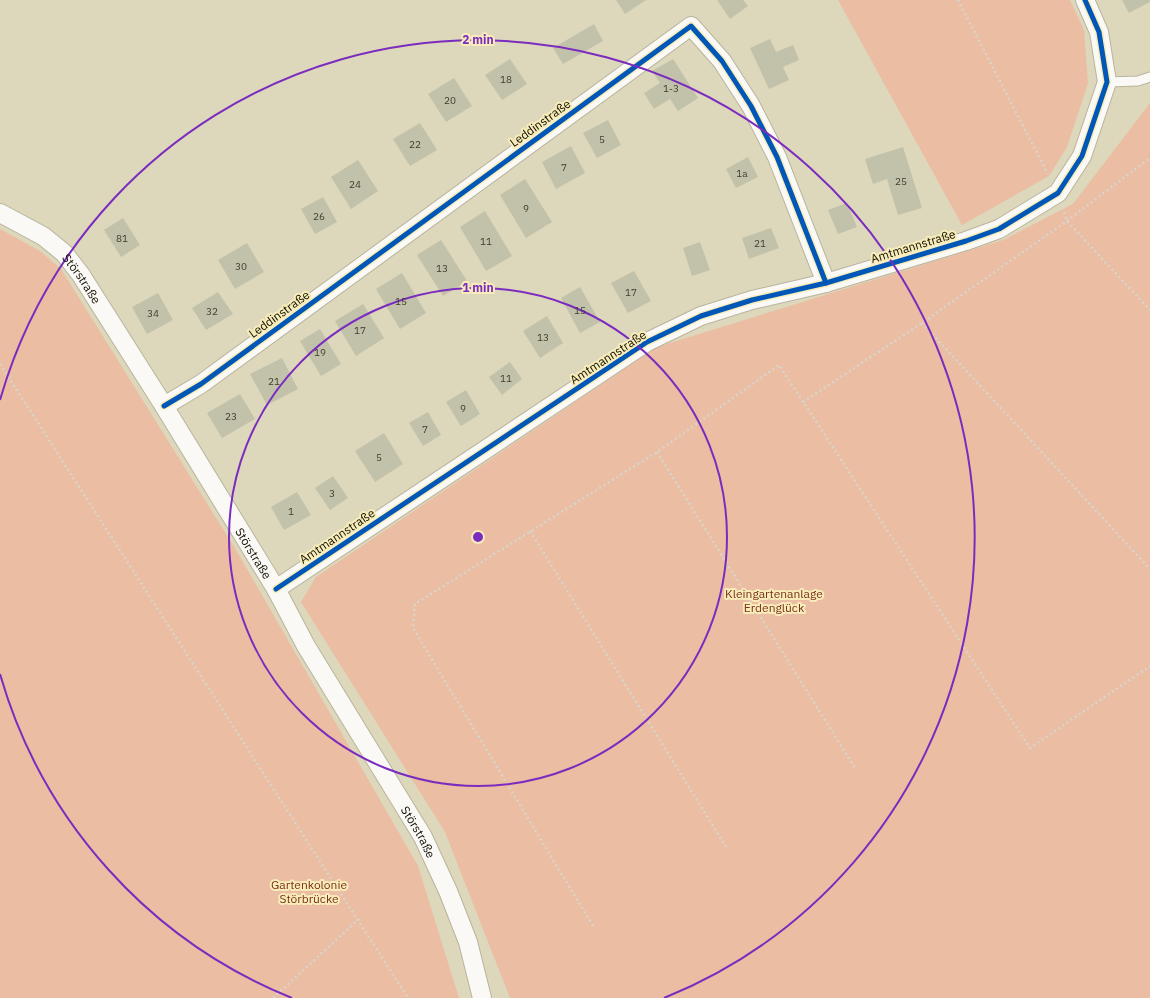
<svg xmlns="http://www.w3.org/2000/svg" width="1150" height="998" viewBox="0 0 1150 998" font-family="'IBM Plex Sans',sans-serif">
<style>
.green{fill:#ebbda3}
.building{fill:#c2c2ab}
.lines{fill:none;stroke-linecap:round;stroke-linejoin:round}
.service-casing{stroke:#b8b49e;stroke-width:11}
.minor-casing{stroke:#b8b49e;stroke-width:20}
.path{stroke:#d7d5cc;stroke-width:2.5;stroke-dasharray:2 3;stroke-linecap:butt}
.service{stroke:#faf9f5;stroke-width:9}
.minor{stroke:#faf9f5;stroke-width:18}
.cycleway-casing{stroke:#f8edba;stroke-width:8}
.cycleway{stroke:#0057b8;stroke-width:5}
.ring{fill:none;stroke:#7b2cbf;stroke-width:2}
.labels{text-anchor:middle;dominant-baseline:central;stroke-width:4;stroke-linejoin:round;paint-order:stroke}
.number-label{font-size:10px;fill:#403d2c}
.street-label{font-size:12px;fill:#120e00;stroke:#f8edba}
.park-label{font-size:12px;fill:#7a2f18;stroke:#f8edba}
.centre{fill:#7b2cbf;stroke:#f8edba;stroke-width:2}
.ring-label{font-size:12px;text-anchor:middle;font-weight:bold;fill:#7b2cbf;stroke:#f8edba;stroke-width:4;stroke-linejoin:round;paint-order:stroke}
</style>
<rect width="100%" height="100%" fill="#ddd7bb"/>
<g class="green">
<polygon points="838,0 1070,0 1084,30 1088,83 1067,147 1049,176 962,225"/>
<polygon points="1150,103 1150,998 510,998 445,832 301,602 316,577 657,347 1003,240 1073,204"/>
<polygon points="0,229 40,251 61,269 236,550 418,866 459,998 0,998"/>
</g>
<g class="building">
<polygon points="616,0 646,0 625,14"/>
<polygon points="717,0 743,0 748,6 730,19"/>
<polygon points="1122,0 1150,0 1150,2 1129,13"/>
<polygon points="594,24 603,41 563,64 553,48"/>
<polygon points="770,39 776,52 793,45 799,60 783,67 789,80 769,89 750,48"/>
<polygon points="510,59 527,84 502,100 485,75"/>
<polygon points="673,59 698,98 678,111 670,99 654,109 644,93 660,83 652,71"/>
<polygon points="454,78 472,106 446,122 428,94"/>
<polygon points="608,120 621,145 597,158 583,133"/>
<polygon points="420,123 437,150 410,166 393,139"/>
<polygon points="571,146 585,173 556,189 542,162"/>
<polygon points="903,147 922,208 898,215 887,179 873,184 865,159"/>
<polygon points="748,157 758,177 736,188 726,169"/>
<polygon points="358,160 378,191 351,209 331,177"/>
<polygon points="525,179 552,222 526,238 500,195"/>
<polygon points="323,197 337,222 315,234 301,209"/>
<polygon points="847,203 857,227 838,234 828,210"/>
<polygon points="485,211 512,256 486,271 460,227"/>
<polygon points="123,218 140,245 121,257 104,230"/>
<polygon points="771,228 779,248 749,259 742,238"/>
<polygon points="441,240 467,281 443,296 417,255"/>
<polygon points="700,242 710,270 692,276 683,248"/>
<polygon points="247,243 264,272 235,289 218,260"/>
<polygon points="634,271 651,301 628,313 611,283"/>
<polygon points="402,273 426,313 400,329 376,289"/>
<polygon points="580,287 600,322 580,333 561,298"/>
<polygon points="218,292 233,314 206,330 192,308"/>
<polygon points="158,293 173,320 147,334 132,307"/>
<polygon points="363,304 384,338 356,356 335,321"/>
<polygon points="547,316 563,343 540,358 523,331"/>
<polygon points="320,329 341,364 321,376 300,341"/>
<polygon points="282,358 298,389 267,405 250,374"/>
<polygon points="510,362 522,379 502,395 489,377"/>
<polygon points="466,390 480,414 461,426 446,402"/>
<polygon points="240,394 255,419 222,438 207,413"/>
<polygon points="428,412 441,435 423,446 409,423"/>
<polygon points="384,433 403,464 375,482 355,451"/>
<polygon points="333,476 348,498 330,510 315,488"/>
<polygon points="297,492 311,515 284,530 271,507"/>
</g>
<g class="lines">
<g class="service-casing">
<polyline id="service" points="1107,82 1138,81 1150,77"/>
</g>
<g class="minor-casing">
<g id="minor">
<path id="s1" d="M0,213L43,236L64,253L81,275L164,406L276,589L306,646L423,837L448,891L468,942L482,998"/>
<polyline points="164,406 201,384 691,26 722,61 751,106 777,157 826,283"/>
<polyline points="276,589 647,342 701,316 752,300 826,283 966,241 999,229 1058,193 1082,156 1107,82 1099,32 1085,0"/>
</g>
</g>
<g class="path">
<polyline points="958,0 1048,174"/>
<polyline points="1064,212 1067,221 1150,310"/>
<polyline points="922,323 1150,569"/>
<polyline points="0,364 408,998"/>
<polyline points="803,402 922,323 1067,221 1150,158"/>
<polyline points="657,452 855,768"/>
<polyline points="530,531 728,850"/>
<polyline points="593,926 413,628 415,604 657,452 779,365 1030,748 1150,666"/>
<polyline points="273,998 359,919"/>
</g>
<use href="#service" class="service"/>
<use href="#minor" class="minor"/>
<g class="cycleway-casing">
<g id="cycleway">
<polyline points="164,406 201,384 691,26 722,61 751,106 777,157 826,283"/>
<polyline points="276,589 647,342 701,316 752,300 826,283 966,241 999,229 1058,193 1082,156 1107,82 1099,32 1085,0"/>
</g>
</g>
<use href="#cycleway" class="cycleway"/>
</g>
<g class="ring">
<circle cx="478" cy="537" r="249"/>
<path d="M292 998A497 497 0 0 1 0 674M0 400A497 497 0 1 1 664 998"/>
</g>
<g class="labels">
<g class="number-label">
<text x="506" y="79">18</text>
<text x="671" y="88">1-3</text>
<text x="450" y="100">20</text>
<text x="602" y="139">5</text>
<text x="415" y="144">22</text>
<text x="564" y="167">7</text>
<text x="742" y="173">1a</text>
<text x="901" y="181">25</text>
<text x="355" y="184">24</text>
<text x="526" y="208">9</text>
<text x="319" y="216">26</text>
<text x="122" y="238">81</text>
<text x="486" y="241">11</text>
<text x="760" y="243">21</text>
<text x="241" y="266">30</text>
<text x="442" y="268">13</text>
<text x="631" y="292">17</text>
<text x="401" y="301">15</text>
<text x="580" y="310">15</text>
<text x="212" y="311">32</text>
<text x="153" y="313">34</text>
<text x="360" y="330">17</text>
<text x="543" y="337">13</text>
<text x="320" y="352">19</text>
<text x="506" y="378">11</text>
<text x="274" y="381">21</text>
<text x="463" y="408">9</text>
<text x="231" y="416">23</text>
<text x="425" y="429">7</text>
<text x="379" y="457">5</text>
<text x="332" y="493">3</text>
<text x="291" y="511">1</text>
</g>
<g class="street-label">
<text transform="translate(540 123) rotate(-36)">Leddinstraße</text>
<text transform="translate(913 246) rotate(-17)">Amtmannstraße</text>
<text stroke="none"><textPath href="#s1" startOffset="107">Störstraße</textPath></text>
<text transform="translate(279 314) rotate(-36)">Leddinstraße</text>
<text transform="translate(608 357) rotate(-33)">Amtmannstraße</text>
<text transform="translate(337 536) rotate(-34)">Amtmannstraße</text>
<text stroke="none"><textPath href="#s1" startOffset="431">Störstraße</textPath></text>
<text stroke="none"><textPath href="#s1" startOffset="755">Störstraße</textPath></text>
</g>
<g class="park-label">
<text x="774" y="593">Kleingartenanlage<tspan x="774" dy="14">Erdenglück</tspan></text>
<text x="309" y="884">Gartenkolonie<tspan x="309" dy="14">Störbrücke</tspan></text>
</g>
</g>
<circle cx="478" cy="537" r="6" class="centre"/>
<g class="ring-label">
<text x="478" y="44">2 min</text>
<text x="478" y="292">1 min</text>
</g>
</svg>
